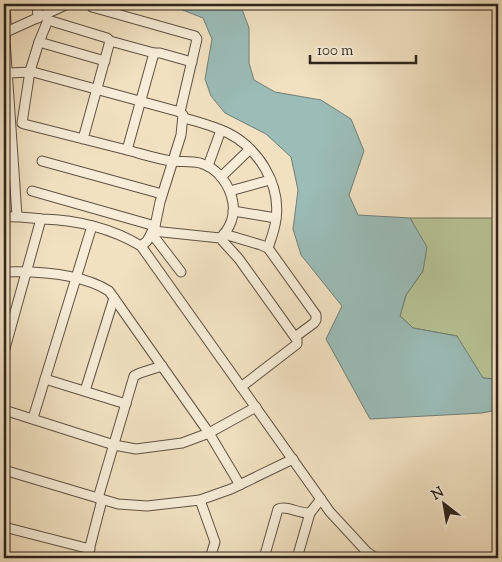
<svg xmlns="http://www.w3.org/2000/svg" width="502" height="562" viewBox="0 0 502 562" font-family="'Sorts Mill Goudy',serif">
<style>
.green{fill:#b7c395;stroke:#737358}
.water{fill:#9bbcb7;stroke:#707f79}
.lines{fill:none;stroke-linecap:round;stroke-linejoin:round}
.minor-casing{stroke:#605244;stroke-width:11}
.minor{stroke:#f6ecd7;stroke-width:9}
</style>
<rect width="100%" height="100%" fill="#f1e1c1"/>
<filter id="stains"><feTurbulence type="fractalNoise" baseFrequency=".004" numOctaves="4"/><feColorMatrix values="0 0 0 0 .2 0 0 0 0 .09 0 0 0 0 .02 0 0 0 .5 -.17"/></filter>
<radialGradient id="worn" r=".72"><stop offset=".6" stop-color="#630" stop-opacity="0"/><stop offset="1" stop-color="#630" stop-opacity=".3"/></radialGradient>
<polygon class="green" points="410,218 498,218 498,381 483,378 464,355 457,336 413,328 400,316 406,295 423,271 413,223"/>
<polygon class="water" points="148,4 240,4 249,28 249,63 254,80 275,92 321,100 351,119 364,151 349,195 358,215 410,218 427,247 423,271 406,295 400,316 413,328 457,336 483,378 498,379 498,410 482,413 370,419 326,339 342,306 301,255 293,229 298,190 291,157 266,134 225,113 211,96 205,79 212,39 203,18 175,7"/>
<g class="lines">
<g class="minor-casing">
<g id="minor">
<polyline points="5,4 6,23 5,40 17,216"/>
<polyline points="37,4 38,18"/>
<polyline points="92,7 195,36 197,39 180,112"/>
<polyline points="4,33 68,4"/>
<polyline points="39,42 105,61"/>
<polyline points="154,53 160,53 192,62"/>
<polyline points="8,73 33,72 180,112 183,115 181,135 160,202 155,226 147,241 141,246"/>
<path d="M184,118C199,122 214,126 228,133C258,148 281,184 276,219C275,229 271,239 268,248"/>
<polyline points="83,139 110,41 154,53 127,150 24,124 22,123 30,71 39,42 48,20 107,38 110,41"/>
<path d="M127,150C142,154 157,159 172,161C181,162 191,161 200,163C218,168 230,185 233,203C235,216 230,229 220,238"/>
<polyline points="42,161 162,194"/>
<polyline points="208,166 221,130"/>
<polyline points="221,177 250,149"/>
<polyline points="32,191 155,226"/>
<polyline points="230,191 270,180"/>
<polyline points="233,211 276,218"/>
<path d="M4,217C17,216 29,218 42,219C77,220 111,228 141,246L330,512L367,552L376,558"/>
<polyline points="153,231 220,238 239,259 297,340 297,344 241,387"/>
<polyline points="152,234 181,272"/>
<polyline points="224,234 261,245 268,248 316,315 316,320 314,323 295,337"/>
<path d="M4,272C37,271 80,273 109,291L209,433L240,485"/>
<polyline points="4,352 41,219"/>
<polyline points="45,379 126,404"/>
<polyline points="85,391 114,298"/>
<polyline points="4,410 114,445 136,449 182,443 209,433 256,407"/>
<polyline points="33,418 92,226"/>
<polyline points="4,470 118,504 147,506 200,500 231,489 293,459"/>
<polyline points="98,498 134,376 140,373 162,366"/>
<polyline points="200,500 215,542 210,558"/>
<polyline points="4,527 90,549"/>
<polyline points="87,558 102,500"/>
<path d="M264,558L278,509C287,505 299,514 310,513L321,499"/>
<polyline points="297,558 310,513"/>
</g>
</g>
<use href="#minor" class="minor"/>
</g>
<rect width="502" height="562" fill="none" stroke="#f1e1c1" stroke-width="20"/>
<rect x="5" y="5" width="492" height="552" fill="none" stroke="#2f231b" stroke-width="2.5"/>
<rect x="10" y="10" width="482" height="542" fill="none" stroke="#2f231b"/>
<g transform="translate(444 504) rotate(329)" stroke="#f6ecd7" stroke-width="4" paint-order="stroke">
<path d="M0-4L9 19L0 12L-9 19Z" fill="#2f231b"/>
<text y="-8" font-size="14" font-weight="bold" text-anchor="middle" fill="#2f231b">N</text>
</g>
<path d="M310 55v8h106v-8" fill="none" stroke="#2f231b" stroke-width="2.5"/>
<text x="317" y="55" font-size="15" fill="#2f231b" stroke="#f6ecd7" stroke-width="4" paint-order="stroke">100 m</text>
<rect width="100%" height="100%" filter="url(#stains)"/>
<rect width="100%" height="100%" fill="url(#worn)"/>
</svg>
